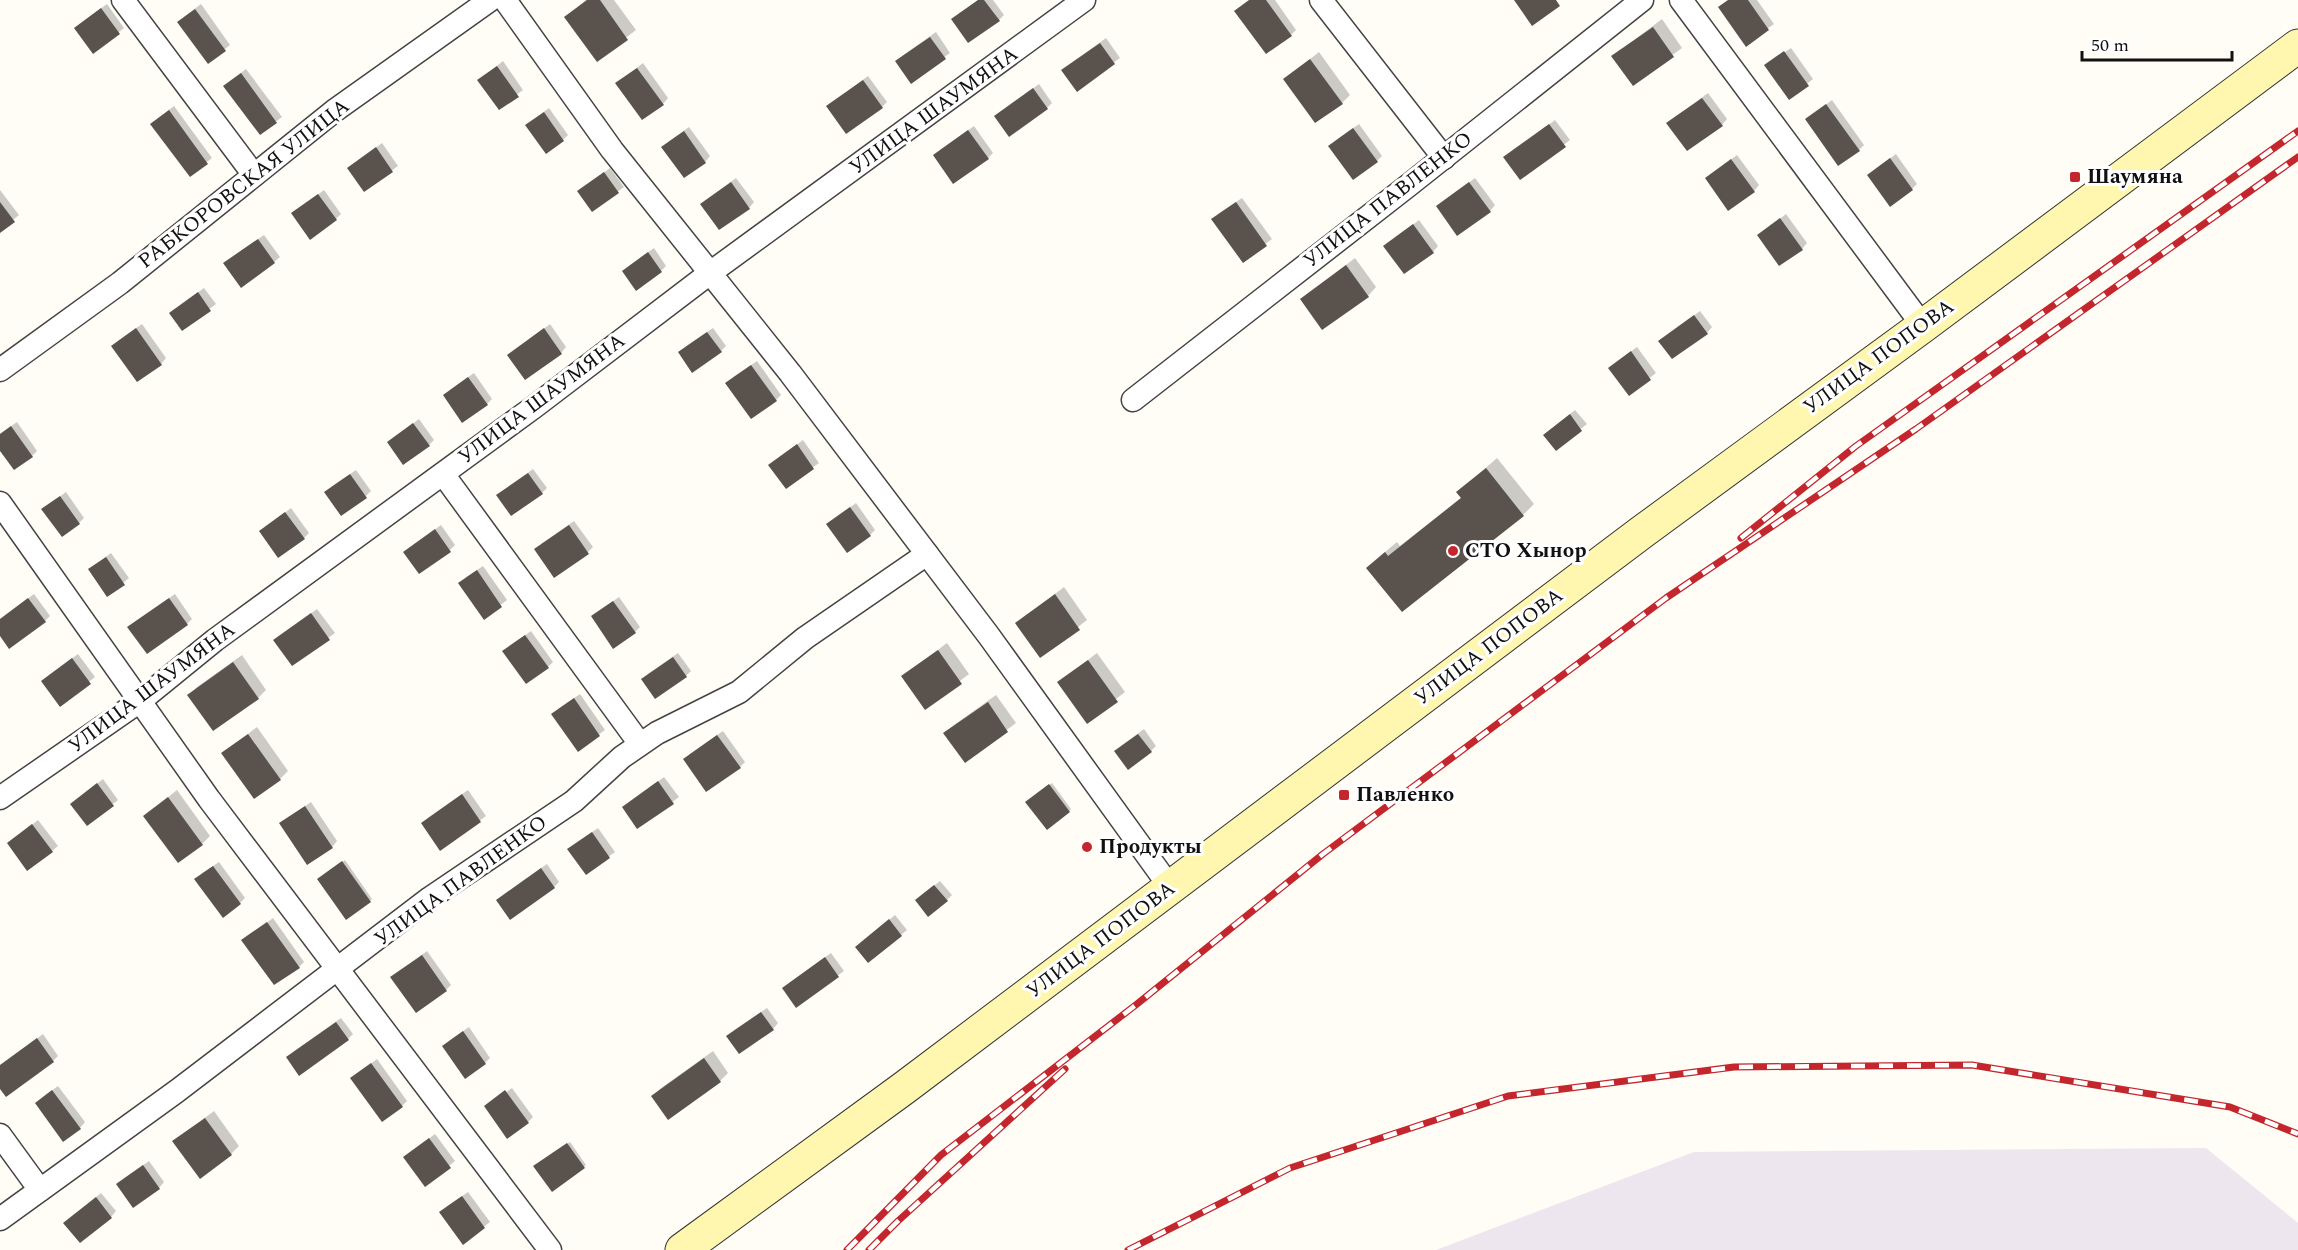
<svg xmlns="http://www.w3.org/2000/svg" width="2298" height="1250" viewBox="0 0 2298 1250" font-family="Spectral,serif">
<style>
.industrial{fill:#eee6ef}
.shadow{fill:#0003}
.building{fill:#5a524d}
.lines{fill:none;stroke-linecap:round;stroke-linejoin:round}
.street-casing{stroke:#444;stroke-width:25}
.secondary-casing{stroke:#333;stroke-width:35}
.street{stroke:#fff;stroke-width:22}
.secondary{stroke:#fff6b0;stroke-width:33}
.rail-casing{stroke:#c4262e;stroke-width:7}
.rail{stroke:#fff;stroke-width:4.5;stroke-dasharray:14;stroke-linecap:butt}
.poi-dot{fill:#c4262e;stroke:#fff;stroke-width:2}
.labels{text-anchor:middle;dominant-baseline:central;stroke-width:6;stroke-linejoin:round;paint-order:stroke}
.street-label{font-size:21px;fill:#111;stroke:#fff}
.poi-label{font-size:21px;font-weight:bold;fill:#111;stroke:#fff;text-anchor:start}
</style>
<rect width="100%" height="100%" fill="#fffdf5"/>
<polygon class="industrial" points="2206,1148 2298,1223 2298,1250 1436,1250 1694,1152"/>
<g class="shadow">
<polygon points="586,0 614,0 636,30 597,60 566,17"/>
<polygon points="978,0 993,0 1004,15 999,20 953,19"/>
<polygon points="1249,0 1275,0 1296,30 1291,35"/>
<polygon points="1728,0 1757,0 1774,24 1746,44"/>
<polygon points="107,4 124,28 93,52 81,23"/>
<polygon points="201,4 230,45 209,62 184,17"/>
<polygon points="1662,19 1682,48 1633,84 1613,56"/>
<polygon points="936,32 950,53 911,81 902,56"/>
<polygon points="1106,38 1120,58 1077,89 1069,65"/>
<polygon points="1791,48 1813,79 1789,98 1769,63"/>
<polygon points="1319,52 1350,95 1342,103 1285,79"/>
<polygon points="503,61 523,90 499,108 479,80"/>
<polygon points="643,63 668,98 663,104 617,83"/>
<polygon points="246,69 282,117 261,133 230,81"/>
<polygon points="868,76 887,102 882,107 828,106"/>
<polygon points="1039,84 1052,103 1047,108 996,116"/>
<polygon points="1708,93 1727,119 1722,125 1674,118"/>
<polygon points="1832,100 1864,145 1859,150 1807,119"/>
<polygon points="174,106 212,158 190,175 157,119"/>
<polygon points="549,108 568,135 563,140 533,120"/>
<polygon points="1555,120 1570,140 1520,178 1505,157"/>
<polygon points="1359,124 1382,156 1377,161 1335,141"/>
<polygon points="974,126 993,153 988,158 940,150"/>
<polygon points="689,127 710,156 705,162 668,142"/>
<polygon points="382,143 398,166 365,190 349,168"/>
<polygon points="1896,154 1917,184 1912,189 1874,170"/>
<polygon points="1737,155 1759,185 1754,191 1706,178"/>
<polygon points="610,168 624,187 593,210 585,186"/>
<polygon points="736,178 754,202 749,208 702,204"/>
<polygon points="1475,178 1495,205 1490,211 1438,206"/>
<polygon points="0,190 19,215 0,231"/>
<polygon points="324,190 341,214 336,219 293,213"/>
<polygon points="1242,198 1272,239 1243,261 1218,214"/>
<polygon points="1786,214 1807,243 1802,249 1759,235"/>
<polygon points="1419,220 1438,246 1433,252 1385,246"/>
<polygon points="264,235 280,257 274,262 231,258"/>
<polygon points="654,248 666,266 661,271 629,266"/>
<polygon points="1355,258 1376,287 1368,296 1301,299"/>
<polygon points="204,288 216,304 183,329 177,308"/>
<polygon points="1700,311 1712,327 1707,333 1666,336"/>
<polygon points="142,324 166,358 161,364 118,341"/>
<polygon points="550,324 566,347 561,353 509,355"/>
<polygon points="713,328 726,346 721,351 685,347"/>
<polygon points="1637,347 1656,373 1629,394 1615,363"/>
<polygon points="757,361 781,395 776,400 732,378"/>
<polygon points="474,373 492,399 487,404 450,390"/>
<polygon points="1575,410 1587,424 1556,449 1550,430"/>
<polygon points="419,419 434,440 429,445 389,442"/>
<polygon points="17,422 37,451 32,456 0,448 0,434"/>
<polygon points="803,440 819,463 786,487 770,465"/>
<polygon points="1497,458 1534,504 1523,515 1402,610 1379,557 1397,542 1400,546 1462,497 1458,492"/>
<polygon points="533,469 547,488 542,493 504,490"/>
<polygon points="356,470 371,491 366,496 331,487"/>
<polygon points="66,492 84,518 79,523 43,509"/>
<polygon points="856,503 875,530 870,535 834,519"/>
<polygon points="291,508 309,533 304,538 261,531"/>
<polygon points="574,521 593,547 588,552 541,544"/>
<polygon points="441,525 455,545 450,550 405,552"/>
<polygon points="111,553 129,578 108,595 90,569"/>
<polygon points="483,566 507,600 484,618 465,578"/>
<polygon points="1064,587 1087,620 1041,656 1017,623"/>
<polygon points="34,594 50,616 45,621 0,634 0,619"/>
<polygon points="175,594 192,619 187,624 135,622"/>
<polygon points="619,597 640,627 635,632 592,616"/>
<polygon points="317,609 335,633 292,664 275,640"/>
<polygon points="531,631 553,662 548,667 504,651"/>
<polygon points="947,643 969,674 926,707 903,676"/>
<polygon points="678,653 691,671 686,676 648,674"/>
<polygon points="1097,653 1125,692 1088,721 1059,682"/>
<polygon points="78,654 95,677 60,704 48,676"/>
<polygon points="242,655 266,690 258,698 189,695 197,687"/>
<polygon points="580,694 605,730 578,750 558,709"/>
<polygon points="996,695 1016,723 965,761 945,733 954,725"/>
<polygon points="257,727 288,771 280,779 223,753"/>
<polygon points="1144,729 1156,746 1151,751 1121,746"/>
<polygon points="723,731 745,762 740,767 690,754"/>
<polygon points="664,777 679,797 638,827 623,807"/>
<polygon points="103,779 118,800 87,824 72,804"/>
<polygon points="1052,783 1071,809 1069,811 1030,800"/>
<polygon points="177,790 210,836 202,844 145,816"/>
<polygon points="468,790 486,816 441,849 428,818"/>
<polygon points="311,802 337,841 332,847 281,823"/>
<polygon points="38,820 58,846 52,851 9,843"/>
<polygon points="598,828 615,852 586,873 575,844"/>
<polygon points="345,860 372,899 370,901 321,877"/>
<polygon points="219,862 245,898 240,903 201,874"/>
<polygon points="547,864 559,882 554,887 503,895"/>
<polygon points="940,881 952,895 947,900 922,895"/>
<polygon points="895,915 907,930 869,961 862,942"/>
<polygon points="273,918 304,962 299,967 243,940"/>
<polygon points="427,951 451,985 446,990 392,977"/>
<polygon points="831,953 844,971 796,1006 789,983"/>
<polygon points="767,1008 778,1023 773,1029 733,1031"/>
<polygon points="341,1018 353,1034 348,1039 293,1052"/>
<polygon points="469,1027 490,1058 485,1063 449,1041"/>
<polygon points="43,1034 58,1056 53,1061 0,1086 0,1066"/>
<polygon points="713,1051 728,1073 720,1081 653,1096 661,1088"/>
<polygon points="377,1059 407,1101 402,1106 352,1078"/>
<polygon points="58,1086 85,1122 80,1128 42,1098"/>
<polygon points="512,1088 533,1117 528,1122 489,1104"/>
<polygon points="214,1111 239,1146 231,1154 174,1141"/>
<polygon points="435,1134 455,1161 425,1185 405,1157"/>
<polygon points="570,1142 586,1165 584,1167 537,1164"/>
<polygon points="149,1161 164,1182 159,1188 123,1179"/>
<polygon points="468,1192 490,1222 463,1243 446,1207"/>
<polygon points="101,1193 116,1211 111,1217 71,1218"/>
</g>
<g class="building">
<polygon points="587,0 600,0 628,40 597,62 564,17"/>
<polygon points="978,0 984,0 1000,21 968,43 951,19"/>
<polygon points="1249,0 1266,0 1292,36 1266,54 1234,11"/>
<polygon points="1514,0 1556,0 1560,6 1532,26"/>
<polygon points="1728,0 1748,0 1769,30 1746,47 1718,7"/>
<polygon points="101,8 120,34 93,54 74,28"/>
<polygon points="195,9 226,51 208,64 177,22"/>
<polygon points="1653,27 1674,57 1633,86 1611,56"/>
<polygon points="930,37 946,59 911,84 895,61"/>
<polygon points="1100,43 1115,64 1077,92 1061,70"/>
<polygon points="1784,51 1809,86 1789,100 1764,65"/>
<polygon points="1310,59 1343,104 1315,123 1283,79"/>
<polygon points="497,66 519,97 499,110 477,80"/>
<polygon points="637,68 664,105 642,120 615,83"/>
<polygon points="241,73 277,123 260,135 223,86"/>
<polygon points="863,80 883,108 846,134 826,106"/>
<polygon points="1033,88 1048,109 1009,137 994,116"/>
<polygon points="1702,98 1723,126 1687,151 1666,123"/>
<polygon points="1826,104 1860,151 1838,166 1805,119"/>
<polygon points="169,110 208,164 190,177 150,124"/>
<polygon points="544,112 564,141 546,154 525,125"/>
<polygon points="1549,124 1566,147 1520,180 1503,157"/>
<polygon points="1353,128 1378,162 1353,180 1328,146"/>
<polygon points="968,130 989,159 953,184 933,155"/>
<polygon points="684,131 706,163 684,178 661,147"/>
<polygon points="376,147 393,172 364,192 347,168"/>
<polygon points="1890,158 1913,190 1890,207 1867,175"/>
<polygon points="1731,159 1755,192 1728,211 1705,178"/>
<polygon points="604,172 619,193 592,212 577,191"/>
<polygon points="731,182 750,209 719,230 700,204"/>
<polygon points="1469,182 1491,212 1457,236 1436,206"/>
<polygon points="318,194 337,220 310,240 291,213"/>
<polygon points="0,202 15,222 0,233"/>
<polygon points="1236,202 1267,246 1243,263 1211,219"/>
<polygon points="1780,218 1803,250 1779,266 1757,235"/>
<polygon points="1413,224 1434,253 1404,274 1383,246"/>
<polygon points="258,239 275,263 241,288 223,263"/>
<polygon points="648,252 662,272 636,291 622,271"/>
<polygon points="1346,265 1369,297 1322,330 1300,299"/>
<polygon points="198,292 211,311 182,331 169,313"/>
<polygon points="1694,315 1708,334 1672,359 1658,341"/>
<polygon points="136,328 162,365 137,382 111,346"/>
<polygon points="544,328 562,354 525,380 507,355"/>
<polygon points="707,332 722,352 692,373 678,352"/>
<polygon points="1631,351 1651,380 1629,396 1608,368"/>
<polygon points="751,365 777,401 751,419 725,383"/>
<polygon points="468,377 488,405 462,423 443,395"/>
<polygon points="1570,414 1582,431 1556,451 1543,435"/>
<polygon points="413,423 430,446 403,465 387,442"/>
<polygon points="11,426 33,457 14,470 0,451 0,434"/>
<polygon points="797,444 814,469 786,489 768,465"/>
<polygon points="1486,468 1524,516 1402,612 1366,568 1385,552 1388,556 1461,498 1456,492"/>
<polygon points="528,473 543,494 511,516 496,495"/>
<polygon points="350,474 367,498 341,516 324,492"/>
<polygon points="60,496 80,524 62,537 41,509"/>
<polygon points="850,507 871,536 847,553 826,524"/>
<polygon points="285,512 305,539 278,558 259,531"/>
<polygon points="569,525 589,554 554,578 534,549"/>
<polygon points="435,529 451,552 419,574 403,552"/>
<polygon points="106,557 125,585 107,597 88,569"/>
<polygon points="477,570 502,607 484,620 458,583"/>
<polygon points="1055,594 1080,630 1040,658 1015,623"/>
<polygon points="28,598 46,622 9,649 0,636 0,619"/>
<polygon points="169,598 188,625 147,654 127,627"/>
<polygon points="613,601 636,633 613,649 591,616"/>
<polygon points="311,613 330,640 292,666 273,640"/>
<polygon points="525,635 549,668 526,684 502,651"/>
<polygon points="938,650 962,684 925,710 901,676"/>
<polygon points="673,657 687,677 655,699 641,679"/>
<polygon points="72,658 91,684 60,707 41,681"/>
<polygon points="1088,660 1118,702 1087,724 1057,682"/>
<polygon points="233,662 259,699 213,731 187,695"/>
<polygon points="574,698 600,736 578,752 551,714"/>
<polygon points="988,702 1008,732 965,763 943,733"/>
<polygon points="248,734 281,780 254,799 221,753"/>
<polygon points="1138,734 1152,752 1128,770 1114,751"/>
<polygon points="717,735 741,768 706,792 683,759"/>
<polygon points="658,781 674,804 637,829 622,807"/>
<polygon points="97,783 114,806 87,826 70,804"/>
<polygon points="1049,784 1070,812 1047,830 1025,802"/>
<polygon points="462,794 481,822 440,851 421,823"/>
<polygon points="168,797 203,845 178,863 143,816"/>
<polygon points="305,806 333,848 307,865 279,823"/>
<polygon points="32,824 53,852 27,871 7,843"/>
<polygon points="592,832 610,858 586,875 567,849"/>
<polygon points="342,861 371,902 346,920 317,879"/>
<polygon points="213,866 241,904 223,918 194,879"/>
<polygon points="541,868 555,888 510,920 496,900"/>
<polygon points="934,885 948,901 928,917 915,900"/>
<polygon points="889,919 902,936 868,963 855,947"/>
<polygon points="267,922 300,968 274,985 241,940"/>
<polygon points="422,955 447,991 416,1013 390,977"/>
<polygon points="825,957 839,977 796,1008 782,988"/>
<polygon points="761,1012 774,1030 739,1054 726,1036"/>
<polygon points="336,1022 349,1040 299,1076 286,1057"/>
<polygon points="463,1031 486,1064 465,1079 442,1046"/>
<polygon points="37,1038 54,1062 6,1097 0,1089 0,1065"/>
<polygon points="704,1058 721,1082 668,1120 651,1096"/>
<polygon points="371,1063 403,1107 382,1122 350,1078"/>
<polygon points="52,1090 81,1129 63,1142 35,1103"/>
<polygon points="505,1090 529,1123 507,1139 484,1106"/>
<polygon points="205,1118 232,1155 200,1179 172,1141"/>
<polygon points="429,1138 451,1168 425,1187 403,1157"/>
<polygon points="567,1143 585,1168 552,1192 533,1166"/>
<polygon points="143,1165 160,1189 133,1208 116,1184"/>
<polygon points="462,1196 485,1228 463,1245 439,1212"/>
<polygon points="96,1197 112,1218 80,1243 63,1223"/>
</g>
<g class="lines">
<g class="street-casing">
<g id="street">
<polyline points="123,0 254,175"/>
<polyline points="505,0 612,150 790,373 989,636 1170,887"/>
<polyline points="1321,0 1444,158"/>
<polyline points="1681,0 1923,326"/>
<polyline points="0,370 120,283 334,111 490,0"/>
<polyline points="1133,400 1409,185 1642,0"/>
<polyline points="443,474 640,744"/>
<polyline points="0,503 209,799 550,1250"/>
<polyline points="0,798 140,701 215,640 534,407 710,273 1084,0"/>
<polyline points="0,1135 40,1190"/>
<polyline points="0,1219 177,1091 430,898 574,801 622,757 657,733 739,692 805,638 927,554"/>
</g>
</g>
<g class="secondary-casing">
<polyline id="secondary" points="682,1250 904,1088 1642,532 1923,326 2298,46"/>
</g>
<use href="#street" class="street"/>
<use href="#secondary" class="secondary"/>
<g class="rail-casing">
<g id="rail">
<polyline points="1741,538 1856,446 2298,131"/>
<polyline points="847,1250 941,1155 1137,1004 1323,854 1666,598 1916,429 2298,157"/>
<polyline points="869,1250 898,1221 1065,1069"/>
<polyline points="1128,1250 1290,1168 1508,1096 1734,1067 1972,1065 2230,1107 2298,1134"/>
</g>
</g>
<use href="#rail" class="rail"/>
</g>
<g class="poi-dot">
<rect x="2069" y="171" width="12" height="12" rx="3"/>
<circle cx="1453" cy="551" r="6"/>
<rect x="1338" y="789" width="12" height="12" rx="3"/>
<circle cx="1087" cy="847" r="6"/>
</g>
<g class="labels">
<g class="street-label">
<text transform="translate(934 111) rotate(-36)">УЛИЦА ШАУМЯНА</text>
<text transform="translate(244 184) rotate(-38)">РАБКОРОВСКАЯ УЛИЦА</text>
<text transform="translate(1388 200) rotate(-38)">УЛИЦА ПАВЛЕНКО</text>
<text transform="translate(1879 357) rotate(-36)">УЛИЦА ПОПОВА</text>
<text transform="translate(542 399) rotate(-37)">УЛИЦА ШАУМЯНА</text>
<text transform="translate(1489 647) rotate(-37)">УЛИЦА ПОПОВА</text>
<text transform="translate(152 688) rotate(-37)">УЛИЦА ШАУМЯНА</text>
<text transform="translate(461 881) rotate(-36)">УЛИЦА ПАВЛЕНКО</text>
<text transform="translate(1101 940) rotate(-37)">УЛИЦА ПОПОВА</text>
</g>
<g class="poi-label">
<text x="2087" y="177">Шаумяна</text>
<text x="1465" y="551">СТО Хынор</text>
<text x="1356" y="795">Павленко</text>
<text x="1099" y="847">Продукты</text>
</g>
</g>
<path d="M2082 51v9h150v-9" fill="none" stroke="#111111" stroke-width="3"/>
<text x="2091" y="51" font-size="18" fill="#111111" stroke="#ffffff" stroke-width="4.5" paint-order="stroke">50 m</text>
</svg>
